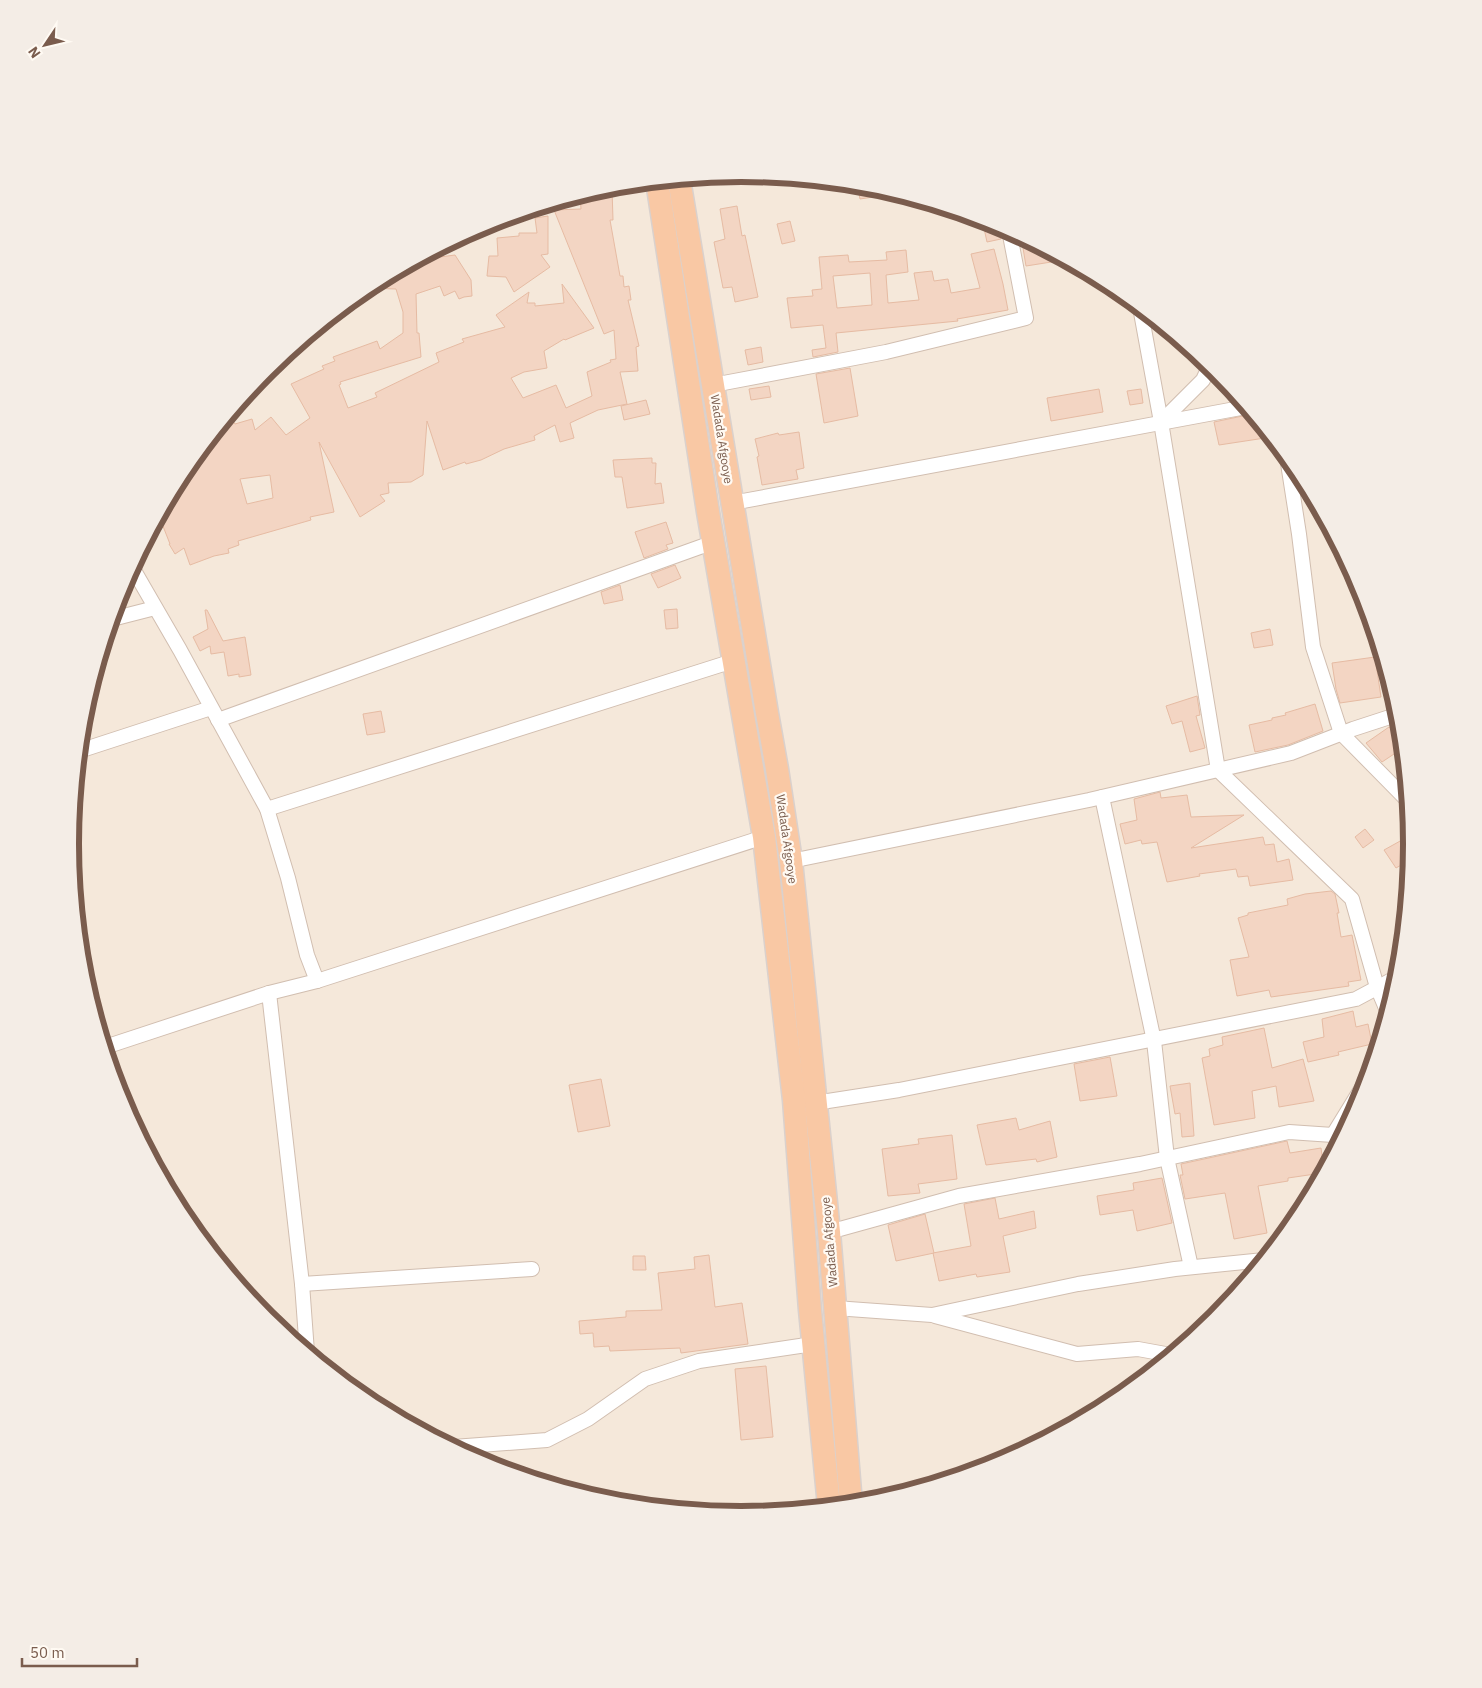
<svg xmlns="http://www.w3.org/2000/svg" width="1482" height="1688" viewBox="0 0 1482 1688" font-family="'IBM Plex Sans',sans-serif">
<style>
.residential{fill:#f5e8da}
.building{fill:#f3d5c3;stroke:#e6bba3;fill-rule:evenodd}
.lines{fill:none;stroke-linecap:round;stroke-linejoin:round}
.minor-casing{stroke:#d1beb0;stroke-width:16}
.trunk-casing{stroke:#dad1cd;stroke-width:25}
.minor{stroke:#fff;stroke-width:14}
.trunk{stroke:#f9c8a4;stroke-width:22}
.labels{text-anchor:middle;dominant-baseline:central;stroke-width:4.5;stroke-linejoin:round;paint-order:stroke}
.street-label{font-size:12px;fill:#7a5c4d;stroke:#fffaf3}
.rim{fill:none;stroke:#7a5c4d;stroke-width:6}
</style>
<rect width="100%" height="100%" fill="#fdf6ec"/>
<circle class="residential" cx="741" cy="844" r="669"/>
<g class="building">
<polygon points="857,184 870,186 873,197 860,199"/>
<path d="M612,189L613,220H610L620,276H623L624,287L629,286L631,300H628L639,346L636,347L638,371L620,372L627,404L598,410L570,423L574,438L560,442L555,425L534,436L535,440L504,449L481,460L466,464L465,462L443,470L427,421L423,475L411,482L388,483L389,493L380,495L385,501L360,517L319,442L334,512L310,517L311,520L238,541L239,545L228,549L229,553L214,556L190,565L184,548L175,554L169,544H170L159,516L183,471L229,415L235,424L252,419L255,430L271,417L286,435L310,418L291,384L324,369L322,366L335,361L333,357L377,341L380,349L403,333V312L396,289L366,288L417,260L455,255L471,280L472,296L464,297L459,299L455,291L444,296L440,286L416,294L417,333H419L421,357L340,382L341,384L339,385L348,408L377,397L375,393L439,362L436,353L464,342L462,339L505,327L496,315L529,292L527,303H535V306L564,303L562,284L594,328L565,340L564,339L544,351L547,368L524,372L511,378L523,398L556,385L566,408L592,396L587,372L611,362L610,360L616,359L614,330L604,334L554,210L581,209L580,195L597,190ZM270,475L273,498L247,504L240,479Z"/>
<polygon points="737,206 742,236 745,235 758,297 735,302 732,287 723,288 714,242 725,239 720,209"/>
<polygon points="548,216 548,254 541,255 550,267 514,292 506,277 487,276 489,256 498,256 497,238 519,236 519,233 537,233 535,218"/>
<polygon points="982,219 998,224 1001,239 987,242"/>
<polygon points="790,221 795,241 782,244 777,224"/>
<polygon points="1021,236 1048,251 1064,260 1026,266"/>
<path d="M994,249L1003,284L1008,310L957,319L958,321L836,333L838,352L813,357L812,350L826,348L823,325L791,328L787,298L813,296L812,290L822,289L819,257L848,255L849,262L887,260L886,252L906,250L908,272L886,275L888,303L919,300L914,273L932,271L934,281L948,279L951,293L980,288L971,254ZM870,273L872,305L837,308L833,276Z"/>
<polygon points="761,347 763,362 748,365 745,350"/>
<polygon points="850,368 858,416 824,423 816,374"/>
<polygon points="769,386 771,397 751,400 749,389"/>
<polygon points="1099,389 1103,412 1051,421 1047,398"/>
<polygon points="1141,389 1143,403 1130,405 1127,391"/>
<polygon points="646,400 650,414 624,420 621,406"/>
<polygon points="1252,414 1264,428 1265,438 1219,445 1214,422"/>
<polygon points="799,432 804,468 796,470 798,479 762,485 757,457 759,456 755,439 778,433 779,435"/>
<polygon points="652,458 652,463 656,463 655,484 661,483 664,503 627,508 622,477 615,477 613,460"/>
<polygon points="666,522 673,543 666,545 668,549 644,558 635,532"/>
<polygon points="675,565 681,578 658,588 651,574"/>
<polygon points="620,585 623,600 604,604 601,592"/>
<polygon points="677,609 678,628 666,629 664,610"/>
<polygon points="205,610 207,610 223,641 245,637 251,675 239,677 239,674 228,676 224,652 211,654 210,646 200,651 193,637 208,629"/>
<polygon points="1270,629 1273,645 1254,648 1251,633"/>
<polygon points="1375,657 1381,697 1340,703 1336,689 1332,663"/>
<polygon points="1197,696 1200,715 1196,716 1205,748 1190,752 1182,721 1172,724 1166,706"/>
<polygon points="1315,704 1323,731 1288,745 1255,752 1249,725 1272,720 1272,718 1286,715 1285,713"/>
<polygon points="381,711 385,732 367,735 363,714"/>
<polygon points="1400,723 1403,748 1382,762 1366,743 1389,727 1392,729"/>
<polygon points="1160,792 1161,798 1187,795 1191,817 1244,815 1191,848 1263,837 1265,845 1274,844 1277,862 1289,859 1293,880 1250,886 1248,876 1238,877 1236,869 1199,874 1200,876 1167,882 1157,842 1142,844 1141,840 1125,844 1120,824 1137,820 1134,799"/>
<polygon points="1365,829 1374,840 1363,848 1355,837"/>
<polygon points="1411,835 1410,860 1396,868 1384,850"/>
<polygon points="1331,891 1335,894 1339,913 1337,913 1341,937 1352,935 1361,980 1348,982 1349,986 1271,997 1269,990 1237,996 1230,960 1249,957 1238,918 1248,915 1248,913 1288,905 1287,899 1305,894"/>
<polygon points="1353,1011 1356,1027 1368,1024 1372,1044 1338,1052 1339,1055 1308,1062 1303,1042 1324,1037 1322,1019"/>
<polygon points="1264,1028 1272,1068 1303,1059 1314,1101 1279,1107 1276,1086 1252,1091 1255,1118 1214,1125 1202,1058 1210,1056 1209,1049 1223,1045 1222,1037"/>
<polygon points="1110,1057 1117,1096 1080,1101 1074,1064"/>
<polygon points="601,1079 610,1126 578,1132 569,1085"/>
<polygon points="1190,1083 1194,1136 1182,1137 1180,1113 1175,1114 1170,1086"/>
<polygon points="1016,1118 1019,1130 1050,1121 1057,1157 1037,1162 1036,1159 986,1165 977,1125"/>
<polygon points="952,1135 957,1179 918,1184 920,1193 888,1196 882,1149 919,1144 918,1139"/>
<polygon points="1287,1141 1290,1153 1321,1148 1324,1170 1322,1173 1288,1178 1288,1181 1258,1186 1267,1233 1234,1239 1225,1193 1185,1199 1180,1175 1183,1175 1181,1164"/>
<polygon points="1162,1178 1172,1223 1137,1231 1133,1210 1100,1215 1097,1196 1134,1190 1133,1183"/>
<polygon points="995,1198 999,1219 1034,1211 1036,1228 1003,1236 1010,1272 977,1277 976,1274 939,1281 933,1253 971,1246 964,1204"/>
<polygon points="925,1214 934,1253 896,1261 888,1225"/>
<polygon points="709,1255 715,1307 742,1303 748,1344 681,1353 680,1348 610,1351 609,1346 594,1347 593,1333 580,1334 579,1321 626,1317 626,1311 662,1310 658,1273 695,1269 694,1257"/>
<polygon points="633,1256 645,1256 646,1270 633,1270"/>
<polygon points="766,1366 773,1437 741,1440 735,1369"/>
</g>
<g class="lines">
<g class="minor-casing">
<g id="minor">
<polyline points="1140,307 1161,422 1218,770 1352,899 1377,987 1388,1013"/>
<polyline points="713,385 886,352 1026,318 1009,230"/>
<polyline points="1161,422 1203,380 1210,365"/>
<polyline points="1287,457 1299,534 1313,647 1341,733 1408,801"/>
<polyline points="732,503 1246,407"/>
<polyline points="132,567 180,650 267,809 288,878 307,955 317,981"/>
<polyline points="112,619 155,608"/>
<polyline points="218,720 714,542"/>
<polyline points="79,751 211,708"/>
<polyline points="1102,797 1154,1041 1167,1158 1191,1267"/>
<polyline points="267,809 733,661"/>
<polyline points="791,861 1089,800 1291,753 1353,729 1399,714"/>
<polyline points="269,993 302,1284 307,1352"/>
<polyline points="105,1047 269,993 317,981 764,837"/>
<polyline points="815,1103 899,1090 1356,999 1399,976"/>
<polyline points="1333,1135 1368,1078"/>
<polyline points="829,1232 959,1196 1140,1164 1289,1132 1333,1135 1340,1139"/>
<polyline points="302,1284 532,1269"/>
<polyline points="835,1308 932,1315 1078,1284 1175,1269 1264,1260"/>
<polyline points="935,1316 1077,1354 1138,1349 1171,1355"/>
<polyline points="453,1447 547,1440 588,1419 645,1379 699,1361 813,1344"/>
</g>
</g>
<g class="trunk-casing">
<g id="trunk">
<polyline points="679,179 767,713 777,769 791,861 829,1232 851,1504"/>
<polyline points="657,181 708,512 764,837 794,1100 810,1310 829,1506"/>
</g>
</g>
<use href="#minor" class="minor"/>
<use href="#trunk" class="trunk"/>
</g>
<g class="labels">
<g class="street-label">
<text transform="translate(722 439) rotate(81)">Wadada Afgooye</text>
<text transform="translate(787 839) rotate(82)">Wadada Afgooye</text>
<text transform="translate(829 1242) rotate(-95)">Wadada Afgooye</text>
</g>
</g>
<path d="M0 0H1482V1688H0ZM79 844a662 662 0 1 1 1324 0a662 662 0 1 1-1324 0Z" fill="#f4ede6" fill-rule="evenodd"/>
<path class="rim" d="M79 844a662 662 0 1 1 1324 0a662 662 0 1 1-1324 0Z"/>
<g transform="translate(45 45) rotate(235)" stroke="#fffaf3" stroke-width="4" paint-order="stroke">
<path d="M0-4L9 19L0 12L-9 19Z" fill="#7a5c4d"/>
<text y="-8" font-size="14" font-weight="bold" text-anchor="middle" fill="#7a5c4d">N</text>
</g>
<path d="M22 1658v8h115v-8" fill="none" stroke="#7a5c4d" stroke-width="2.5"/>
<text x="30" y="1658" font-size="15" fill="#7a5c4d" stroke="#fffaf3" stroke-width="4" paint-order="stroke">50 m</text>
</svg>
